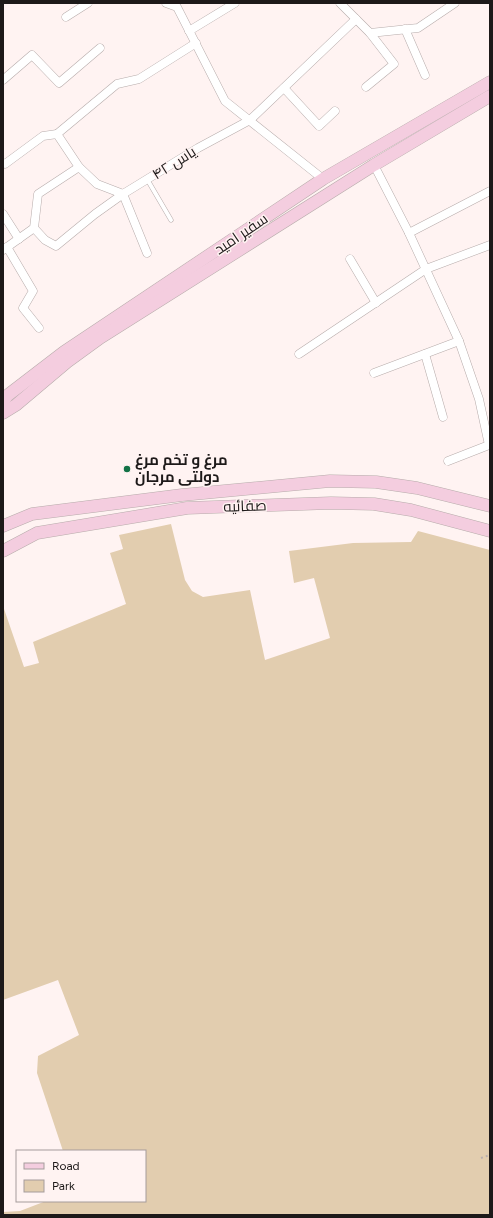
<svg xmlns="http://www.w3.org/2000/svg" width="493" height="1218" viewBox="0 0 493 1218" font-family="Figtree,Cairo,sans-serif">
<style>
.green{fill:#e2cdaf}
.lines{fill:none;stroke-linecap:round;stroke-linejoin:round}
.lane-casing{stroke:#b7acab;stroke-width:5}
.street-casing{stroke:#b7acab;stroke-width:9}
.secondary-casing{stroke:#b7acab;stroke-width:13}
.path{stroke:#b8aeae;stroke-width:2;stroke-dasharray:2 3;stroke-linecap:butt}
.lane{stroke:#fff;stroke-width:4}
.street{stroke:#fff;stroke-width:8}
.secondary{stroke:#f4cddf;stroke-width:12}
.poi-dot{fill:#137146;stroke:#fff3f2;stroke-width:1.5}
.labels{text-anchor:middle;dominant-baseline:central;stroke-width:3;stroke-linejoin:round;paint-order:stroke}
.street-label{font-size:15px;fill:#1d1919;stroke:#fff3f2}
.poi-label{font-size:15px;font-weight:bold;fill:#1d1919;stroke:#fff3f2;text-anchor:start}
</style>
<rect width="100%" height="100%" fill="#fff3f2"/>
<polygon class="green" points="171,524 185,580 192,591 203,597 250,590 265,660 330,638 314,578 294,583 289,551 353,543 411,542 418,531 490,550 490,1215 3,1215 3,1212 20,1211 46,1201 145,1201 145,1151 63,1151 37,1073 38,1056 79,1035 58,980 3,1000 3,606 24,667 39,663 33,642 126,604 110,553 123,549 119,535"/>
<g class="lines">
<g class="lane-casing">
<polyline id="lane" points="147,179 171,220"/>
</g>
<g class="street-casing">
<g id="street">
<polyline points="166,3 177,7 225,101 323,179"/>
<polyline points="340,3 370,33 418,28 455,3"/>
<polyline points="66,17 88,3"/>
<polyline points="405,29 425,75"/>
<polyline points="189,31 235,3"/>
<polyline points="3,80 32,55 59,83 100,48"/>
<polyline points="366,87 394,64 370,33"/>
<polyline points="284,88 319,126 335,111"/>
<polyline points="57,134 117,84 139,79 196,43"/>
<polyline points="3,163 5,164 43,136 57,134 79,167"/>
<polyline points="374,165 409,233 459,341 479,399 489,445 448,461"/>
<polyline points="3,214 19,239"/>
<polyline points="34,228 45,240 56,246 95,214 123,194 147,253"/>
<polyline points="409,233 490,191"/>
<polyline points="7,247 33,291 23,308 39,328"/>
<polyline points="3,250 34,228 38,194 79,167 97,184 123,194 198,148 250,120 356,19"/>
<polyline points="350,259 376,303"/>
<polyline points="299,354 426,269 490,245"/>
<polyline points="425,354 443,417"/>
<polyline points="374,373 459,341"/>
</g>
</g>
<g class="secondary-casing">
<g id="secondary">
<polyline points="3,401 8,395 64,352 323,179 490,82"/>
<polyline points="3,413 16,405 67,362 100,338 374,165 490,96"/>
<polyline points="3,526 32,514 182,495 330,481 376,482 417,488 490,506"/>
<polyline points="3,551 37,533 187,508 331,503 374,504 411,510 490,531"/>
</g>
</g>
<polyline class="path" points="481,1158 490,1155"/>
<use href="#lane" class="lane"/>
<use href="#street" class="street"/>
<use href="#secondary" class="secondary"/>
</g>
<circle class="poi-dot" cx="127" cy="469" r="4"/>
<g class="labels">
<g class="street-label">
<text transform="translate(174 163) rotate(-32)">یاس ۴۲</text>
<text transform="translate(241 234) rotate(-34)">سفیر امید</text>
<text transform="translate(245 506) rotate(-2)">صفائیه</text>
</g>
<g class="poi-label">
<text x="135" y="460">مرغ و تخم مرغ<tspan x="135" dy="17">دولتی مرجان</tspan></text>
</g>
</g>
<rect width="493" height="1218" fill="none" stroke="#1d1919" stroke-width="8"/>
<rect x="16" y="1150" width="130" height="52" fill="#fff3f2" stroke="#a59c9b"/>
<rect x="24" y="1163" width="20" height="6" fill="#f4cddf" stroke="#a59c9b"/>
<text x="52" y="1170" font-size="12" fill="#1d1919">Road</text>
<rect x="24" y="1180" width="20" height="12" fill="#e2cdaf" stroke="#a59c9b"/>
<text x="52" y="1190" font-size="12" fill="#1d1919">Park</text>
</svg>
